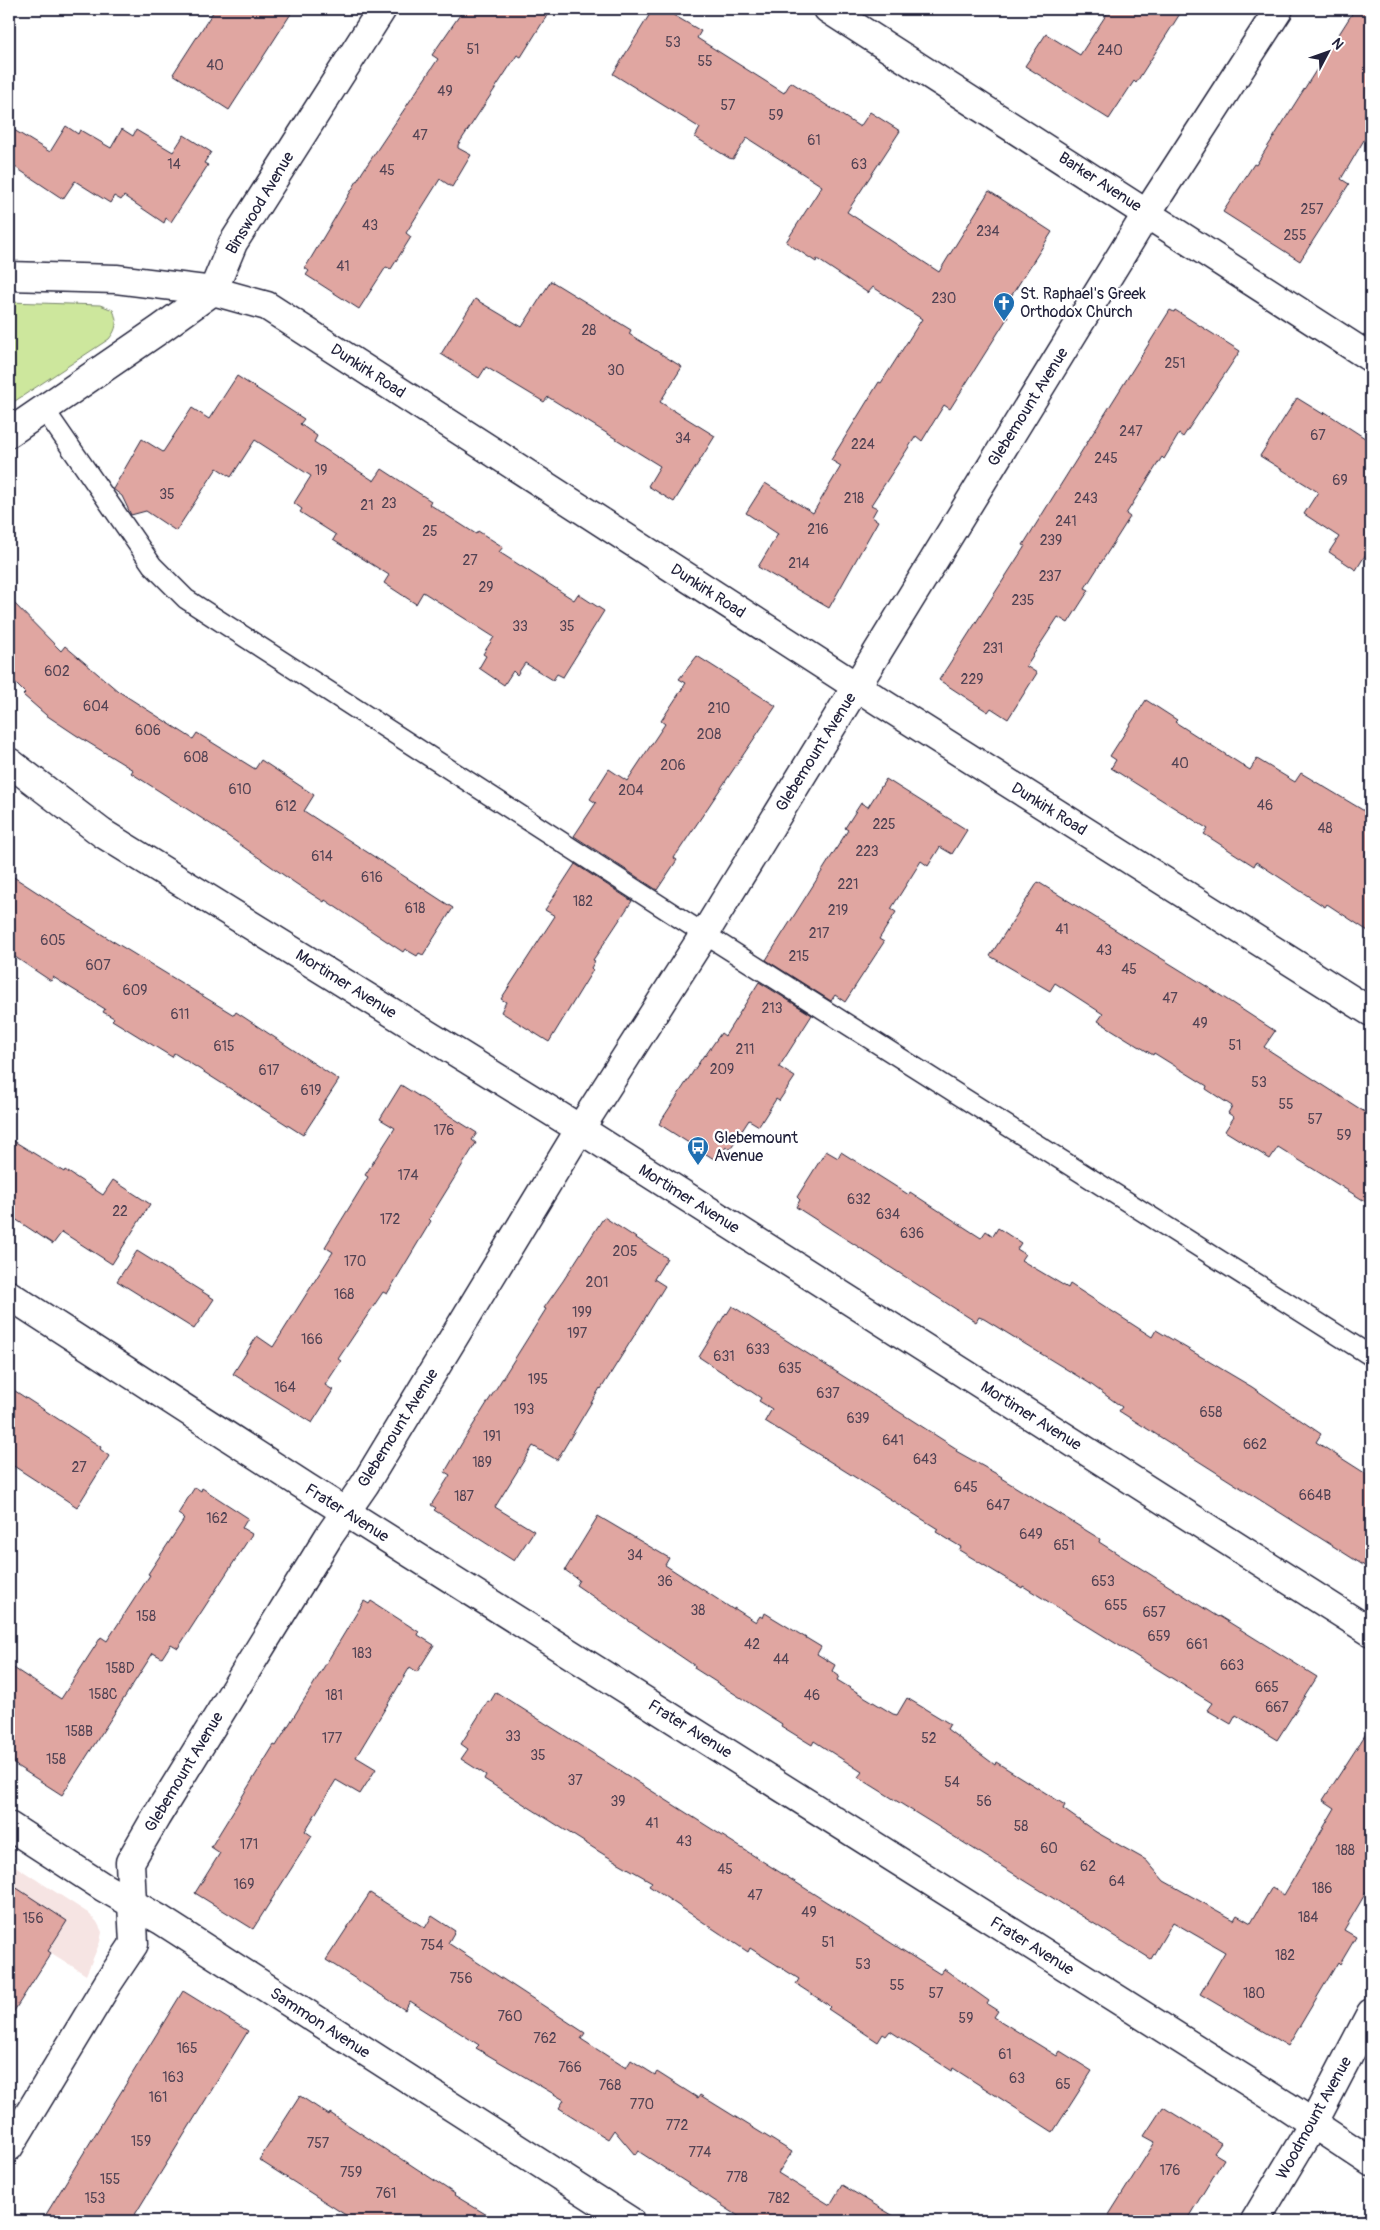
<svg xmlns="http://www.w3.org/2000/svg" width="1380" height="2230" viewBox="0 0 1380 2230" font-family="Pangolin,sans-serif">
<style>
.built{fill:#f6e4e3}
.green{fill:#cde79d;stroke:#78846c}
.building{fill:#e0a6a1;stroke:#22223b}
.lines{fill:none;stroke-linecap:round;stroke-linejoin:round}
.service-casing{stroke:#22223b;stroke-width:22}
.minor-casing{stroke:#22223b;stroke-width:31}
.tertiary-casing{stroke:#22223b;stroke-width:31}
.service{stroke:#fff;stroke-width:19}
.minor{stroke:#fff;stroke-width:28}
.tertiary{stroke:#fff;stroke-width:28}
.labels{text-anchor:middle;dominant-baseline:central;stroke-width:4.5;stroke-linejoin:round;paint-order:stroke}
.number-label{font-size:14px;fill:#524354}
.street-label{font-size:16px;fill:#22223b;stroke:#fff}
.poi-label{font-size:16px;fill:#22223b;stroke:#fff;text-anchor:start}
</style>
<rect width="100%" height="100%" fill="#fff"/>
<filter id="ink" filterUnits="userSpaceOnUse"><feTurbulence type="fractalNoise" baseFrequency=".02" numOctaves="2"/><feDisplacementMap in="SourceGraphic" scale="10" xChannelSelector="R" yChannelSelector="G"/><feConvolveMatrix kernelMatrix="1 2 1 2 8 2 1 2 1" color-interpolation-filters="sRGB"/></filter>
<g filter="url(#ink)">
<polygon class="built" points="9,1862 88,1913 97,1922 102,1932 100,1942 86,1975 9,1926"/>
<path class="green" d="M9,302L100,305L113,310C118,322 117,329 109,339L9,405Z"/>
<g class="building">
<polygon points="215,9 294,9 229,110 173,74"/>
<polygon points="464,9 551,9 521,57 517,55 458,145 458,148 471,155 452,187 440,179 406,233 411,237 391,269 386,267 359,309 306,275 309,271 305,268 363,171 438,59 432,55"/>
<polygon points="653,9 663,9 701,31 697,38 784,93 791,82 860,127 870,112 900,131 847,212 939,272 989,191 1052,232 1001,312 1008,317 950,409 944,405 922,441 916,436 871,505 877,508 872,517 878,521 829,608 758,567 778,534 746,513 765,483 813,513 841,466 831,460 879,382 881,383 922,319 873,287 868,293 817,259 816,262 786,242 822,186 747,138 733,159 729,158 695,137 700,128 613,74"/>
<polygon points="1110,9 1183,9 1136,83 1134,81 1132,84 1109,119 1025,66 1046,34 1080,55"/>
<polygon points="1355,9 1371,9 1371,134 1364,140 1341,179 1349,184 1300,261 1223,212 1254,164 1256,165"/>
<polygon points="66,126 78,134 80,130 111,148 122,129 133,136 136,130 173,152 184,135 211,152 204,163 208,165 171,222 166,218 164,223 124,196 121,200 114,196 110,203 75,181 63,199 9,163 9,127 50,152"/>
<polygon points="551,281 631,330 629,334 682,367 660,402 715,436 674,502 648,486 660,466 548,397 544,402 486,367 479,378 441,354 475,299 522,327"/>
<polygon points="1170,310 1174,312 1175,310 1240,351 1183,437 1179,434 1164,459 1162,457 1126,514 1130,517 1085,588 1089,590 1068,623 1058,617 1026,666 1037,673 1008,719 991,708 988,712 939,680 1025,546 1023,545"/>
<polygon points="237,376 304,419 300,424 317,436 314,442 374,481 382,469 431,501 429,504 476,534 478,531 503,547 499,552 574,600 578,594 604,611 563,677 557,674 553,680 525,663 517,675 513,671 504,685 479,668 486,656 483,654 494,637 423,592 416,604 384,583 389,575 333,540 336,535 300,512 302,509 294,503 311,476 255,440 231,477 217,468 176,531 146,511 131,515 122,496 113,489 142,439 163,452 192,408 209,419"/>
<polygon points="1297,398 1323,414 1325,412 1371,442 1371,557 1366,554 1356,570 1329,552 1339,537 1304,514 1318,492 1260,456"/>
<polygon points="9,598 61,651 65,646 118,691 193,739 197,733 255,769 261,760 314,795 304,811 453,908 423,955 419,953 417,956 405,949 403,952 325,900 324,902 295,883 212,825 131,773 133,770 76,735 46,715 23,695 25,693 9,677"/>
<polygon points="697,656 776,706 674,858 677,860 657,890 574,836 596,803 590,799 609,769 627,781 665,724 661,721 686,683 679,679"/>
<polygon points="1146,700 1177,720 1175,722 1250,770 1257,759 1295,782 1301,773 1371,815 1371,933 1327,904 1325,907 1256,862 1254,866 1204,834 1208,829 1111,768 1116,760 1110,756"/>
<polygon points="886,779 967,830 952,854 940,847 928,866 921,861 891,909 896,912 879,939 884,942 869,965 845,1002 835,995 831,1001 766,960 848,830 845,828 861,803 868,807"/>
<polygon points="575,864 632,901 593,960 595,961 591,968 593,970 549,1042 501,1012 506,1002 501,999 555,916 545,910"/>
<polygon points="9,874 98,932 234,1015 236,1012 339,1080 303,1135 174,1053 172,1057 112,1020 114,1018 103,1012 105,1009 53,977 51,981 9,953"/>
<polygon points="1038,882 1206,986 1275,1031 1264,1047 1371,1116 1371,1205 1278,1147 1270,1159 1225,1131 1234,1117 1228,1113 1232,1106 1206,1089 1207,1086 1154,1053 1153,1055 1098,1021 1103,1014 1055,983 1050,991 990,956"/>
<polygon points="759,982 812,1015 779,1067 795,1077 779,1101 776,1099 759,1126 749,1120 730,1149 726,1147 717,1161 659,1124 704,1055 705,1056 721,1033 725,1036"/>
<polygon points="401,1085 477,1133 472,1140 476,1143 429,1219 431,1221 387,1294 383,1292 338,1359 341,1361 325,1385 333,1390 312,1423 233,1374 257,1336 273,1347 333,1252 325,1247 368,1177 365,1175 395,1128 380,1119"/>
<polygon points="9,1138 64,1172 65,1170 103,1195 113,1180 150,1204 112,1264 62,1232 53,1244 9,1215"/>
<polygon points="826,1151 838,1158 841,1152 909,1195 910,1192 981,1238 986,1231 993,1236 998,1228 1021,1243 1017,1249 1025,1254 1021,1260 1068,1288 1070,1284 1152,1337 1156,1330 1252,1387 1321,1434 1316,1442 1371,1477 1371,1570 1119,1411 1122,1407 1089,1383 984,1319 979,1317 976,1322 796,1207 800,1200 797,1197"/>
<polygon points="604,1217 667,1258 654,1279 665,1286 601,1389 600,1388 557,1460 533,1446 495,1507 534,1531 514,1561 434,1510 436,1508 431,1505 450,1475 445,1472 462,1443 546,1309 544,1308 563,1281"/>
<polygon points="137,1251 214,1299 194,1329 117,1281"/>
<polygon points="732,1306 862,1388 957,1449 956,1451 1002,1477 1001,1478 1100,1539 1099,1542 1218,1617 1219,1616 1317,1677 1277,1740 1236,1715 1231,1724 1207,1710 1212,1703 1023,1586 1022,1588 959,1550 961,1547 936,1532 938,1529 765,1421 772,1409 759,1401 761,1398 699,1357 726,1313 727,1314"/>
<polygon points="9,1387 101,1447 100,1449 109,1456 77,1507 9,1463"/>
<polygon points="195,1487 201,1491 202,1488 248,1518 242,1528 252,1534 178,1648 171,1644 162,1658 153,1653 62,1795 9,1761 9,1665 61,1699 101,1637 107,1641 150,1575 148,1574 183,1521 184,1518 178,1514"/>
<polygon points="598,1516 669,1558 665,1565 734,1610 734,1608 756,1622 760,1616 763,1618 765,1613 821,1647 817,1654 835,1665 832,1671 839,1676 837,1680 893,1714 897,1715 907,1698 950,1724 947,1729 995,1765 996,1762 1065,1805 1063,1809 1096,1832 1146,1860 1164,1881 1234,1920 1237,1915 1251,1923 1272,1887 1284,1895 1335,1808 1323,1800 1371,1726 1371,1884 1344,1930 1356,1937 1340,1964 1338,1962 1288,2046 1200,1994 1225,1952 1173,1922 1151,1959 858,1777 862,1772 814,1741 812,1745 781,1726 782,1724 694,1668 695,1666 576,1585 579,1580 565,1570"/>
<polygon points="364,1601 369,1604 371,1601 419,1632 418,1635 434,1645 417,1672 410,1667 356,1757 376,1769 360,1794 336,1780 305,1831 312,1836 253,1929 195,1893 220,1853 211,1847 274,1745 276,1746"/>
<polygon points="496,1692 940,1974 944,1969 989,2001 987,2004 998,2011 994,2017 1057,2056 1060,2051 1092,2071 1053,2132 953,2068 952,2071 890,2031 886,2036 883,2034 878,2042 828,2009 830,2007 827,2004 796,1984 799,1979 750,1948 748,1952 649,1886 652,1882 603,1854 484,1779 486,1775 461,1759 468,1749 461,1744 488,1701 490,1702"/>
<polygon points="9,1883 67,1921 48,1951 51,1953 9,2019"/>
<polygon points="370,1893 425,1928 432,1916 455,1931 448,1943 585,2033 581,2039 626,2068 631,2060 655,2075 657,2072 698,2098 700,2095 792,2152 778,2173 830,2205 842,2185 902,2221 746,2221 638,2151 635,2155 614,2130 608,2139 559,2108 564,2100 476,2048 479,2045 410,2001 405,2010 326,1960"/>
<polygon points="183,1991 248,2031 131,2221 42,2221"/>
<polygon points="300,2096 329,2115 330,2113 395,2156 396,2155 455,2194 454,2195 497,2221 355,2221 259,2160"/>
<polygon points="1163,2107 1221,2143 1214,2153 1224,2159 1186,2221 1105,2221 1155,2142 1144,2136"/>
</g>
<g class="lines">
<g class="service-casing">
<polyline id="service" points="44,409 152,565 186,599 684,921 1371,1356"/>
</g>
<g class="minor-casing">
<g id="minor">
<polyline points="828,9 1371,358"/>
<polyline points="9,276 116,279 213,291 267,306 882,703 1371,1012"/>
<polyline points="9,433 159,330 213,291 233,243 382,9"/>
<polyline points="9,1295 306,1487 1285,2105 1371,2162"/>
<polyline points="9,1826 103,1887 161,1920 630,2221"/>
<polyline points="9,2147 108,1983 134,1944 130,1862 156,1817 329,1536 365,1484 580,1129 705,933 1147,213 1279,9"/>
<polyline points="1255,2221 1313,2124 1371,2013"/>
</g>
</g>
<g class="tertiary-casing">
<polyline id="tertiary" points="9,762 102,833 580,1129 1371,1632"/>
</g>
<use href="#service" class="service"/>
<use href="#minor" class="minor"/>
<use href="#tertiary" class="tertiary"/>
</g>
</g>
<defs>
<g id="church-pin" transform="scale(1.125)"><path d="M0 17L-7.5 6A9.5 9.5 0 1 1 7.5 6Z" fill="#1f6fb2" stroke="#fff"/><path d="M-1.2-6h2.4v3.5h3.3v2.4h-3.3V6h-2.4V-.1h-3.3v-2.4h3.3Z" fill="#fff"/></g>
<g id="bus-pin" transform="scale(1.125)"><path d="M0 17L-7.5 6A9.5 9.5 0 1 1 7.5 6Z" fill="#1f6fb2" stroke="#fff"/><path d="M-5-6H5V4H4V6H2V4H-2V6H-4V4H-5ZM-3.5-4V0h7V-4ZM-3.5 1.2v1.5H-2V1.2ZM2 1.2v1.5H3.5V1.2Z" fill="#fff"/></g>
</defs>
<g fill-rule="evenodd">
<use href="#church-pin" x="1004" y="303"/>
<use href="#bus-pin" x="698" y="1147"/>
</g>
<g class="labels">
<g class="number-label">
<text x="673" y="42">53</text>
<text x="473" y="49">51</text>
<text x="1110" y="50">240</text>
<text x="705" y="61">55</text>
<text x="215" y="65">40</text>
<text x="445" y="91">49</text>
<text x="728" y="105">57</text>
<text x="776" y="115">59</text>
<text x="420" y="135">47</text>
<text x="814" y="140">61</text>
<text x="174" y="164">14</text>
<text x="859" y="164">63</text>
<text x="387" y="170">45</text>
<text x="1312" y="209">257</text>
<text x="370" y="225">43</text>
<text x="988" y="231">234</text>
<text x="1295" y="235">255</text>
<text x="343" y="266">41</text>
<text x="944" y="298">230</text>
<text x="589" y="330">28</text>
<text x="1175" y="363">251</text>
<text x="616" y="370">30</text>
<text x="1131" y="431">247</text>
<text x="1318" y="435">67</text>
<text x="683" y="438">34</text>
<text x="863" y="444">224</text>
<text x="1106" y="458">245</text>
<text x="321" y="470">19</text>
<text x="1340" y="480">69</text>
<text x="167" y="494">35</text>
<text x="854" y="498">218</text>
<text x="1086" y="498">243</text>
<text x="389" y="503">23</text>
<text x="367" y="505">21</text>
<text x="1066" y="521">241</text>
<text x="818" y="529">216</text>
<text x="430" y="531">25</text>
<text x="1051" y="540">239</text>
<text x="470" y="560">27</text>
<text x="799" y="563">214</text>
<text x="1050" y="576">237</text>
<text x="486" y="587">29</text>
<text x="1023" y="600">235</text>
<text x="520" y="626">33</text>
<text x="567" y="626">35</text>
<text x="993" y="648">231</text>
<text x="57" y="671">602</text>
<text x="972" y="679">229</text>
<text x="96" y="706">604</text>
<text x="719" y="708">210</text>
<text x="148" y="730">606</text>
<text x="709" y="734">208</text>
<text x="196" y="757">608</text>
<text x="1180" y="763">40</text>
<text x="673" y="765">206</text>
<text x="240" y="789">610</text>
<text x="631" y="790">204</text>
<text x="1265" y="805">46</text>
<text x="286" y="806">612</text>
<text x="884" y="824">225</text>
<text x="1325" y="828">48</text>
<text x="867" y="851">223</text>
<text x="322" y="856">614</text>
<text x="372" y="877">616</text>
<text x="848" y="884">221</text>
<text x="583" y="901">182</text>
<text x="415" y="908">618</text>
<text x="838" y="910">219</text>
<text x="1062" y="929">41</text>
<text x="819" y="933">217</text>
<text x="53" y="940">605</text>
<text x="1104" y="950">43</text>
<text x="799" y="956">215</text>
<text x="98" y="965">607</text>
<text x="1129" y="969">45</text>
<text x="135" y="990">609</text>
<text x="1170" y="998">47</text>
<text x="772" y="1008">213</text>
<text x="180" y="1014">611</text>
<text x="1200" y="1023">49</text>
<text x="1235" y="1045">51</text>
<text x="224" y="1046">615</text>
<text x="745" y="1049">211</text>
<text x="722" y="1069">209</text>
<text x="269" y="1070">617</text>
<text x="1259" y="1082">53</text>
<text x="311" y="1090">619</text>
<text x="1286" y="1104">55</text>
<text x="1315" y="1119">57</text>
<text x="444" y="1130">176</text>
<text x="1344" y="1135">59</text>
<text x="408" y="1175">174</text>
<text x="859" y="1199">632</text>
<text x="120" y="1211">22</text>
<text x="888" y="1214">634</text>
<text x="390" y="1219">172</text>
<text x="912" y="1233">636</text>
<text x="625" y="1251">205</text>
<text x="355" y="1261">170</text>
<text x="597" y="1282">201</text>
<text x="344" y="1294">168</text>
<text x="582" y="1312">199</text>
<text x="577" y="1333">197</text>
<text x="312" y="1339">166</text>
<text x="758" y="1349">633</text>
<text x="724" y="1356">631</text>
<text x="790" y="1368">635</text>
<text x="538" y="1379">195</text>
<text x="285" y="1387">164</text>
<text x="828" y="1393">637</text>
<text x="524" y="1409">193</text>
<text x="1211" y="1412">658</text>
<text x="858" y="1418">639</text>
<text x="492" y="1436">191</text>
<text x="893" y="1440">641</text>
<text x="1255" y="1444">662</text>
<text x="925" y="1459">643</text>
<text x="482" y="1462">189</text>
<text x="79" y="1467">27</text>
<text x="966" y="1487">645</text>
<text x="1315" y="1495">664B</text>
<text x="464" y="1496">187</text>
<text x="998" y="1505">647</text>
<text x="217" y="1518">162</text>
<text x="1031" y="1534">649</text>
<text x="1064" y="1545">651</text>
<text x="635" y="1555">34</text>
<text x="665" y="1581">36</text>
<text x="1103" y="1581">653</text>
<text x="1116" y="1605">655</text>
<text x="698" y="1610">38</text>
<text x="1154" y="1612">657</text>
<text x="146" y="1616">158</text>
<text x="1159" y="1636">659</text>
<text x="752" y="1644">42</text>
<text x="1197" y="1644">661</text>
<text x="362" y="1653">183</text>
<text x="781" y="1659">44</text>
<text x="1232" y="1665">663</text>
<text x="120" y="1668">158D</text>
<text x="1267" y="1687">665</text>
<text x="103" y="1694">158C</text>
<text x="334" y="1695">181</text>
<text x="812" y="1695">46</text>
<text x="1277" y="1707">667</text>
<text x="79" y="1731">158B</text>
<text x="513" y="1736">33</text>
<text x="332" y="1738">177</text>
<text x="929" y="1738">52</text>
<text x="538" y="1755">35</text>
<text x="56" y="1759">158</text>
<text x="575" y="1780">37</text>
<text x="952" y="1782">54</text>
<text x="618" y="1801">39</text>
<text x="984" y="1801">56</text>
<text x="652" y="1823">41</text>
<text x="1021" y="1826">58</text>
<text x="684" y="1841">43</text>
<text x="249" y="1844">171</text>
<text x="1049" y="1848">60</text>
<text x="1345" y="1850">188</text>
<text x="1088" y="1866">62</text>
<text x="725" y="1869">45</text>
<text x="1117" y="1881">64</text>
<text x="244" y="1884">169</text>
<text x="1322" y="1888">186</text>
<text x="755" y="1895">47</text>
<text x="809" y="1912">49</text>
<text x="1308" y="1917">184</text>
<text x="33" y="1918">156</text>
<text x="828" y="1942">51</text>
<text x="432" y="1945">754</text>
<text x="1285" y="1955">182</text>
<text x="863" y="1964">53</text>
<text x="461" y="1978">756</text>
<text x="897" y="1985">55</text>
<text x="936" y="1993">57</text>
<text x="1254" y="1993">180</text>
<text x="510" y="2016">760</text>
<text x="966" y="2018">59</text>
<text x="545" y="2038">762</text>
<text x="187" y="2048">165</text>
<text x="1005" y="2054">61</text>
<text x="570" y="2067">766</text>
<text x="173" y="2077">163</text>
<text x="1017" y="2078">63</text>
<text x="1063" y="2084">65</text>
<text x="610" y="2085">768</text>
<text x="158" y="2097">161</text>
<text x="642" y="2104">770</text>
<text x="677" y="2125">772</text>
<text x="141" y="2141">159</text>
<text x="318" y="2143">757</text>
<text x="700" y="2152">774</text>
<text x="1170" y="2170">176</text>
<text x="351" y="2172">759</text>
<text x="737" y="2177">778</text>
<text x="110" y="2179">155</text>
<text x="386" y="2193">761</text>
<text x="95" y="2198">153</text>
<text x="779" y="2198">782</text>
</g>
<g class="street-label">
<text transform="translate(1100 182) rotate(33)">Barker Avenue</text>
<text transform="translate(260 203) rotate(-59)">Binswood Avenue</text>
<text transform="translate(368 371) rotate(33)">Dunkirk Road</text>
<text transform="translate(1028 407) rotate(-58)">Glebemount Avenue</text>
<text transform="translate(708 591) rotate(33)">Dunkirk Road</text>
<text transform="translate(816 752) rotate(-58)">Glebemount Avenue</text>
<text transform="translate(1049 809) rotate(32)">Dunkirk Road</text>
<text transform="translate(346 984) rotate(32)">Mortimer Avenue</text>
<text transform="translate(689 1199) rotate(32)">Mortimer Avenue</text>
<text transform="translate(1031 1416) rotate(32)">Mortimer Avenue</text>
<text transform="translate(398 1428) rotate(-58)">Glebemount Avenue</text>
<text transform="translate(347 1513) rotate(32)">Frater Avenue</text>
<text transform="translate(690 1729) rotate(32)">Frater Avenue</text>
<text transform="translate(184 1772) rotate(-59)">Glebemount Avenue</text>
<text transform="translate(1032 1946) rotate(32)">Frater Avenue</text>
<text transform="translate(320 2023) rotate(33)">Sammon Avenue</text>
<text transform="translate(1314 2118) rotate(-61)">Woodmount Avenue</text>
</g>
<g class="poi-label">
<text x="1020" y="294">St. Raphael's Greek<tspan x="1020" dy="18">Orthodox Church</tspan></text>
<text x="714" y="1138">Glebemount<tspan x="714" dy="18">Avenue</tspan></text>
</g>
</g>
<rect width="1380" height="2230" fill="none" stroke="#fff" stroke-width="30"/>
<rect x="15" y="15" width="1350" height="2200" fill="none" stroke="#22223b" stroke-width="2" filter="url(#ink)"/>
<g transform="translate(1328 52) rotate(49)" stroke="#ffffff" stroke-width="4" paint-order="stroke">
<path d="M0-4L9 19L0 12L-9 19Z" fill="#22223b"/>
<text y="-8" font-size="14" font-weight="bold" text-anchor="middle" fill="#22223b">N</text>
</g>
</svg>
